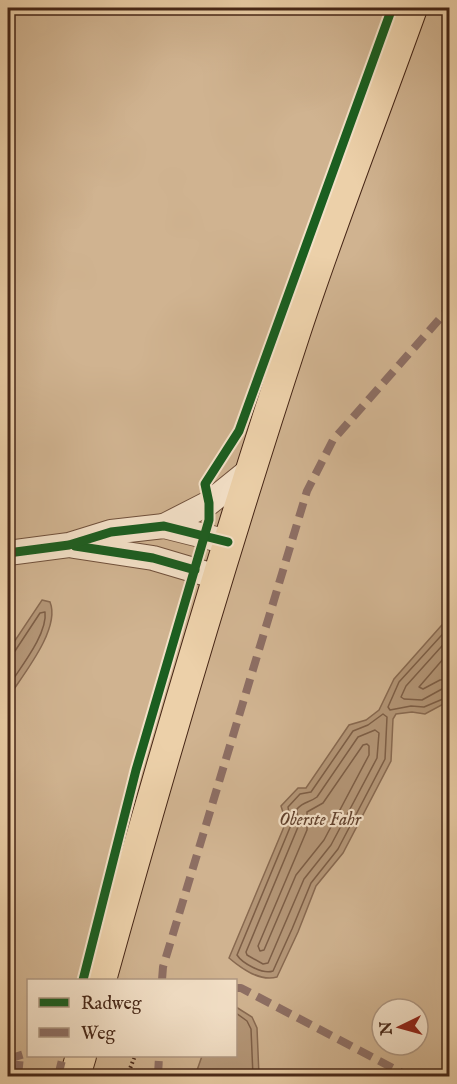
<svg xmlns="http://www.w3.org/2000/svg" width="457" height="1084" viewBox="0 0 457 1084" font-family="'IM FELL English',serif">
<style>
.green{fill:#d0b390;stroke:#8b6c53;stroke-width:1.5;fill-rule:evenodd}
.water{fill:#b49677;stroke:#886950;stroke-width:1.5}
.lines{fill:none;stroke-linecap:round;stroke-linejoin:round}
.shore{stroke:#7d5e46;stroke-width:1.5}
.minor-casing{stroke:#70503b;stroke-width:26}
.major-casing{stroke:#462616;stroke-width:32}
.path{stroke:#462616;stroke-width:4;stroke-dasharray:1.5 3;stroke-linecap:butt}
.minor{stroke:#f3e0c7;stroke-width:24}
.major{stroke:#ecd0a9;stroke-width:30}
.quiet{stroke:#8d6e63;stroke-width:8;stroke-dasharray:15 8;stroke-linecap:butt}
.cycleway-casing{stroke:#f3e0c7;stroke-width:13}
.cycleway{stroke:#1b5e20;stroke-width:9}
.labels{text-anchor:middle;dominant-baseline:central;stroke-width:4.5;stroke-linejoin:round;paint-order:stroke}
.water-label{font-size:18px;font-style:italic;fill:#62422e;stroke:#f3e0c7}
</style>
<rect width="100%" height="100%" fill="#ecd0a9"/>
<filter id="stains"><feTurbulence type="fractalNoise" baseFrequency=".00333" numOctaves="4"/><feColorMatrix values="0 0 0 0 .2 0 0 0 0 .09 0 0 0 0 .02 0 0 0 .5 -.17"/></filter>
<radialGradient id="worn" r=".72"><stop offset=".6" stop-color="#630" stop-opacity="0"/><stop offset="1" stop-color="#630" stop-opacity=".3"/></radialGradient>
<path class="green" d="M8,8H449V1076H8ZM28,980H236V1056H28ZM382,1009H418V1045H382Z"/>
<g class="water">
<path d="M42,600L50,602C61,629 22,676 8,698V651Z"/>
<path d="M449,617V701L425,714L412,712L396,714L393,719L391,761L343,853L316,886L298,932L277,977C260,982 242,969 229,958L286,822L281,806L298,788H306L349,725L366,720L379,710L394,679Z"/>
<polygon points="236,1007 252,1017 257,1028 259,1076 195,1076 202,1056 236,1056"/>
</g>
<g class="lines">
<g class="shore">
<polyline points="450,626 399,682 388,707 390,710 411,706 424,707 450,696"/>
<polyline points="450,637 406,686 401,697 404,699 422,700 442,689 450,688"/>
<polyline points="450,651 419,687 423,689 440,680 450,679"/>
<path d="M8,653L15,651L40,613L45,612C48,634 19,669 8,687"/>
<path d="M383,714L387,717L385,759L338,849L311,883L292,929L273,971C263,975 242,963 237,955L291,825L288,807L300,794L311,792L353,731L368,725Z"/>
<path d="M375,730L379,733L377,758L331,845L304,879L268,963L263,964L247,955L246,952L298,827L297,809C304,801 309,803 317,797L358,737Z"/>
<polygon points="367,744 369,746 369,755 324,840 296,875 264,950 260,951 258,946 307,830 307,812 323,803 363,745"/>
<polyline points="236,1013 247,1021 251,1029 253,1076"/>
</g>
<g class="minor-casing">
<g id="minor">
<polyline points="164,526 209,503 251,469"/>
<polyline points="74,546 153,558 217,577"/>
<polyline points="8,553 69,545 111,532 164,526 228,542"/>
</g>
</g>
<g class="major-casing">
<g id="major">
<path d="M101,980C161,764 224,549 294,336C330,226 373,117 412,8"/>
<polyline points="75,1076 81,1056"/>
</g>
</g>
<polyline class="path" points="127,1076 135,1056"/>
<use href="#minor" class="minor"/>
<use href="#major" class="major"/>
<g class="quiet">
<polyline points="162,980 163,967 307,491 333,440 450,307"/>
<polyline points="236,988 241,988 408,1076"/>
<polyline points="8,1059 28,1053"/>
<polyline points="18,1076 20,1056"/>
<polyline points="58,1076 63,1056"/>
<polyline points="158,1076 159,1056"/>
</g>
<g class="cycleway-casing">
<g id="cycleway">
<polyline points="75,546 153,558 195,570"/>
<polyline points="8,553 69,545 111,532 164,526 228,542"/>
<polyline points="83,980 136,770 209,520 209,503 205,484 239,431 392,8"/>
</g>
</g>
<use href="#cycleway" class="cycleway"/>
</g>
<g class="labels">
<g class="water-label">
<text x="320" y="820">Oberste Fahr</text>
</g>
</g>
<rect width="457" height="1084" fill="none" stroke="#ecd0a9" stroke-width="30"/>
<rect x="9" y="9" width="439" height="1066" fill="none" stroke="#462616" stroke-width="3"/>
<rect x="15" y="15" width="427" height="1054" fill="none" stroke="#462616" stroke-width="1.5"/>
<rect x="27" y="979" width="210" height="78" fill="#f3e0c7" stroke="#ae9680" stroke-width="1.5"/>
<rect x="39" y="998" width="30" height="9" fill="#1b5e20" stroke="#ae9680" stroke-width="1.5"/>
<text x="81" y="1009" font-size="18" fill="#462616">Radweg</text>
<rect x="39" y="1028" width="30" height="9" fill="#8d6e63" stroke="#ae9680" stroke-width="1.5"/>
<text x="81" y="1039" font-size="18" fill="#462616">Weg</text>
<g transform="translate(400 1027) rotate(265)"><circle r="28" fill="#f3e0c7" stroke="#ae9680" stroke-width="1.5"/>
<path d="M0-4.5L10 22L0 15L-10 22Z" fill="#8f2418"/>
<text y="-9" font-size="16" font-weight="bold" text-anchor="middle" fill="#462616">N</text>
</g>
<rect width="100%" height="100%" filter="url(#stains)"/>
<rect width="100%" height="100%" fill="url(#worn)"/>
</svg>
